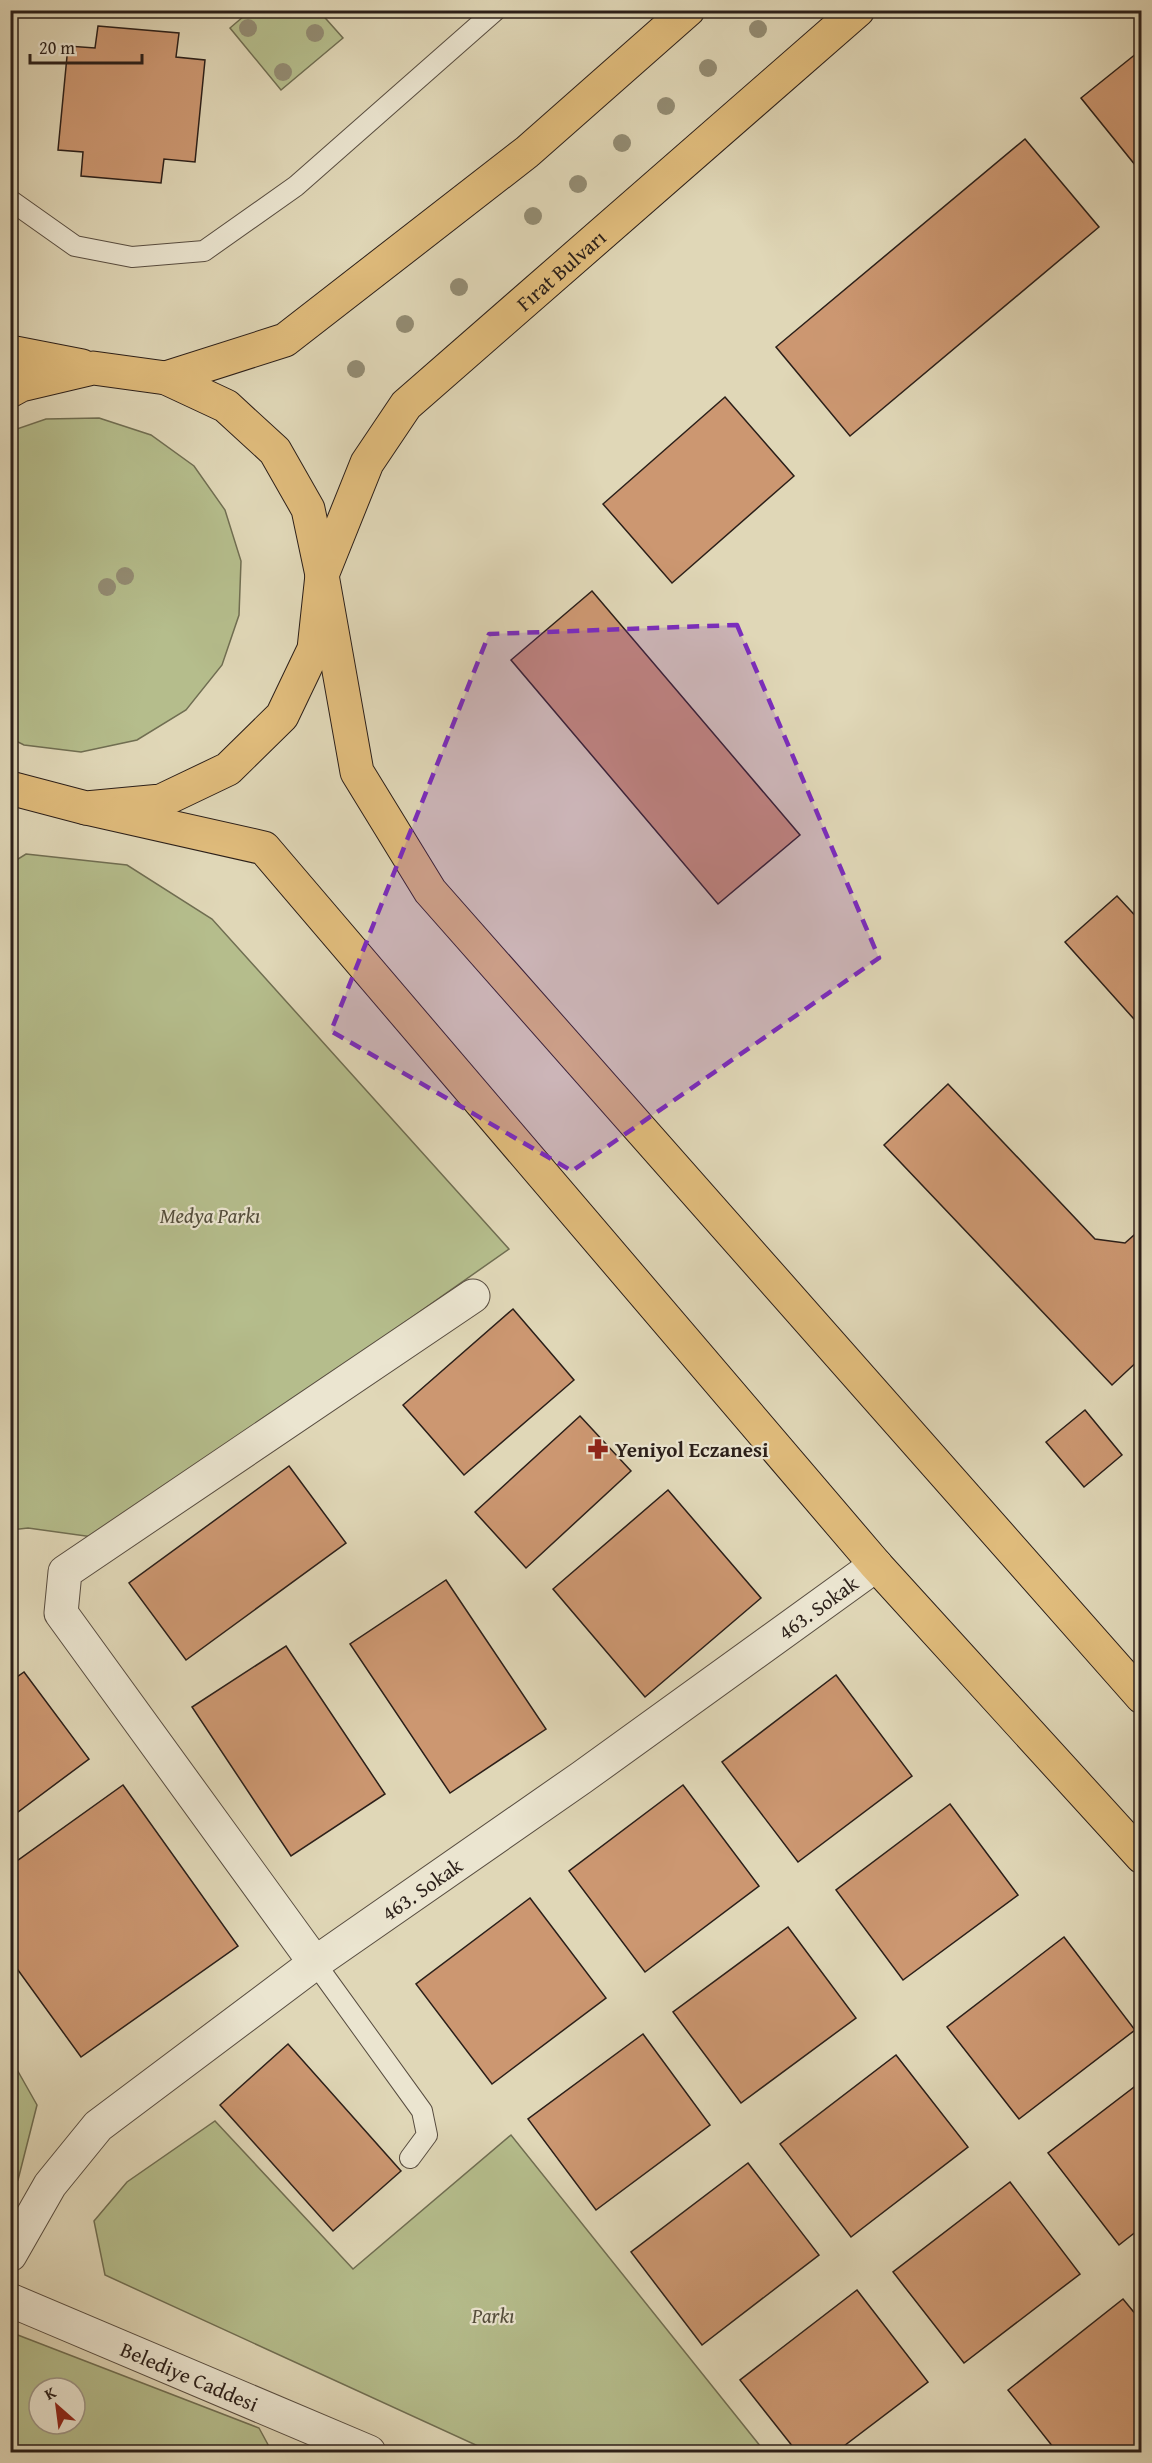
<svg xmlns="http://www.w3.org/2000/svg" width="1152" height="2463" viewBox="0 0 1152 2463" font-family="'Gentium Book Plus',serif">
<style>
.green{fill:#b5bd8c;stroke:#706e52;stroke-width:1.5;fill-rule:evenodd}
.building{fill:#cc9771;stroke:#2b1f19;stroke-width:1.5}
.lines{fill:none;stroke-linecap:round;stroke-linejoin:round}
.service-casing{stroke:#584d40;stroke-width:22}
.minor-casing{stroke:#584d40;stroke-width:35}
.tertiary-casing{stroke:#584d40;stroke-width:35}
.primary-casing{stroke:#2b1f19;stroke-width:35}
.trunk-casing{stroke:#2b1f19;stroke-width:35}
.service{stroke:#ebe5d0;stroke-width:20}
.minor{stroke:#ebe5d0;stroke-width:33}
.tertiary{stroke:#ebe5d0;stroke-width:33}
.primary{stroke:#e0bc7c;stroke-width:33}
.trunk{stroke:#e0bc7c;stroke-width:33}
.tree{fill:#938c73}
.marked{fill:#7b2cbf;fill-opacity:0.2;stroke:#7b2cbf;stroke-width:4.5;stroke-dasharray:12 8;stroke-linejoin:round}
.labels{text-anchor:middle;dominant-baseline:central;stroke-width:4.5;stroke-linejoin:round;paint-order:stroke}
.street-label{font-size:21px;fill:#2b1f19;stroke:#ebe5d0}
.park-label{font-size:21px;font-style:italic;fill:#544e3c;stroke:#ebe5d0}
.poi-label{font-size:21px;font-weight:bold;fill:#2b1f19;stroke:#ebe5d0;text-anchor:start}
</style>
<rect width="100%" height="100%" fill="#e0d7b7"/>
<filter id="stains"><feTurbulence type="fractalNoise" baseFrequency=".00333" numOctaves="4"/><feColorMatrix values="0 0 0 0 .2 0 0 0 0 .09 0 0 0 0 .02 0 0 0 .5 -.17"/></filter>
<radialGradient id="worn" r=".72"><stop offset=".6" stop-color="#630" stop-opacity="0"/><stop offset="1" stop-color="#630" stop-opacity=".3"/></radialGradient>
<g class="green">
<polygon points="251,10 319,11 343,38 281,90 230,28"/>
<polygon points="99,418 151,435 194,466 225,510 241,561 239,615 222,665 186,710 137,740 81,752 24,745 10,738 11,431 46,419"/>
<polygon points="26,854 127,865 212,919 509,1249 117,1525 93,1537 28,1528 11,1530 10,864"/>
<polygon points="11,2059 37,2105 18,2180 11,2185"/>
<polygon points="215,2121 353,2269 511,2135 765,2452 491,2452 105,2275 94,2221 127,2182"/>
<path d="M10,2332L259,2428L272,2452H11ZM39,2388H75V2424H39Z"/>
</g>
<g class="building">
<polygon points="98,26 179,33 176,57 205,60 195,162 164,159 161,183 81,176 83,152 58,150 68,46 95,48"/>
<polygon points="1142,49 1142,170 1140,171 1081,98"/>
<polygon points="1025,139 1099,227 850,436 776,347"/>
<polygon points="725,397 794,476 672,583 603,504"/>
<polygon points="592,591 800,835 718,904 511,660"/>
<polygon points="1117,896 1142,923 1142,1028 1065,942"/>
<polygon points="948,1084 1095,1239 1125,1243 1142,1228 1142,1357 1112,1385 884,1145"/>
<polygon points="513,1309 574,1380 464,1475 403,1405"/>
<polygon points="1085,1410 1122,1455 1084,1487 1046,1442"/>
<polygon points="580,1416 631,1471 526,1568 475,1512"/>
<polygon points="289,1466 346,1543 186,1660 129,1583"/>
<polygon points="668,1490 761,1598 645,1697 553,1589"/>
<polygon points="446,1580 546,1729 450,1793 350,1644"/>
<polygon points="286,1646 385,1794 291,1856 192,1707"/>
<polygon points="24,1672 89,1759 10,1818 10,1682"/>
<polygon points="836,1675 912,1776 798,1862 722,1762"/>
<polygon points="123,1785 238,1946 81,2057 10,1959 10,1866"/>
<polygon points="683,1785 759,1886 645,1972 569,1871"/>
<polygon points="950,1804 1018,1895 903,1980 836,1890"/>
<polygon points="530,1898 606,1998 492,2084 416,1984"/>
<polygon points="788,1927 856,2018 741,2103 673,2012"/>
<polygon points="1064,1937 1135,2030 1019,2119 947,2027"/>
<polygon points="643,2034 710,2125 596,2210 528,2119"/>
<polygon points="288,2044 401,2171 333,2231 220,2105"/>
<polygon points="896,2055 968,2147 851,2237 780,2144"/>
<polygon points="1142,2081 1142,2227 1119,2245 1048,2153"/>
<polygon points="748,2163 819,2255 702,2345 631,2252"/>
<polygon points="1010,2182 1080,2274 964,2363 893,2272"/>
<polygon points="857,2290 928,2382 836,2452 797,2452 740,2380"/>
<polygon points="1123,2299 1142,2322 1142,2440 1125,2452 1057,2452 1008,2390"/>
</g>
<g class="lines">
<g class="service-casing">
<g id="service">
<polyline points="10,200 75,246 132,257 204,251 296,186 496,10"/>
<polyline points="315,1963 422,2111 427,2135 410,2158"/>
</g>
</g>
<g class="minor-casing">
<g id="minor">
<polyline points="315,1963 61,1613 65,1572 473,1296"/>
<path id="s1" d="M10,2255L50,2185L98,2126L315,1963L581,1778L876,1565"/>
</g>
</g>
<g class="tertiary-casing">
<g id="tertiary">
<path id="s2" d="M10,2300L369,2452"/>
</g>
</g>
<g class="primary-casing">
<g id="primary">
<polyline points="166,378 285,340 527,152 688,10"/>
<path id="s3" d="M322,575L367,463L406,405L858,10"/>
</g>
</g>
<g class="trunk-casing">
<g id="trunk">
<polyline points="10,352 82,366"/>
<polyline points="10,391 21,385 93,368 166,378 226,406 275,451 308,509 322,575 314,649 282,716 228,769 161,801 86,808 10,788"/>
<polyline points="322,575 357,772 430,891 1142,1697"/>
<polyline points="86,808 264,848 876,1565 1142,1857"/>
</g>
</g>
<use href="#service" class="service"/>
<use href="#minor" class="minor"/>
<use href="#tertiary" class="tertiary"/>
<use href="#primary" class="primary"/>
<use href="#trunk" class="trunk"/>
</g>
<g class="tree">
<circle cx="248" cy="28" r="9"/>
<circle cx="758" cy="29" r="9"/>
<circle cx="315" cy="33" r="9"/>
<circle cx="708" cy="68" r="9"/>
<circle cx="283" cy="72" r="9"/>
<circle cx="666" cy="106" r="9"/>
<circle cx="622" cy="143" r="9"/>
<circle cx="578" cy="184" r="9"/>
<circle cx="533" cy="216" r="9"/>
<circle cx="459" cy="287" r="9"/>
<circle cx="405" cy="324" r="9"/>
<circle cx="356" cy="369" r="9"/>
<circle cx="125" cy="576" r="9"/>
<circle cx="107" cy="587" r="9"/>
</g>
<path class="marked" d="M737,625L879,958L572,1171L331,1031L489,634Z"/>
<defs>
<g id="pharmacy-bare" transform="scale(1.62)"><path d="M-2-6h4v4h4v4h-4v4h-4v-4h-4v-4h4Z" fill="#8f2418" stroke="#ebe5d0" stroke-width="2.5" paint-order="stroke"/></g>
</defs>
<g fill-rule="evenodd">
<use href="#pharmacy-bare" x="598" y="1449"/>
</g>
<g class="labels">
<g class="street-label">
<text stroke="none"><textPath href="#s3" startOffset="396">Fırat Bulvarı</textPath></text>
<text stroke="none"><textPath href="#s1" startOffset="1044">463. Sokak</textPath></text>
<text stroke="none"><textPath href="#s1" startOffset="558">463. Sokak</textPath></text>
<text stroke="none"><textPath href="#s2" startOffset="195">Belediye Caddesi</textPath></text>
</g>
<g class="park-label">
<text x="210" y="1215">Medya Parkı</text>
<text x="493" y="2315">Parkı</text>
</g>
<g class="poi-label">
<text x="615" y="1449">Yeniyol Eczanesi</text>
</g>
</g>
<rect width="1152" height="2463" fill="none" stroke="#e0d7b7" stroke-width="36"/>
<rect x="12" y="12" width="1128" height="2439" fill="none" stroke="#2b1f19" stroke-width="3"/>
<rect x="18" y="18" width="1116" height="2427" fill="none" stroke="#2b1f19" stroke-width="1.5"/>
<g transform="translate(57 2406) rotate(332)"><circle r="28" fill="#ebe5d0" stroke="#9e9687" stroke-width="1.5"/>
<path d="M0-4.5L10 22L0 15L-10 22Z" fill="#8f2418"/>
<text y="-9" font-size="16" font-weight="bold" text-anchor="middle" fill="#2b1f19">K</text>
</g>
<path d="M30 54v9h112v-9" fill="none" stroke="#2b1f19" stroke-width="3"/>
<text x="39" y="54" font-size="18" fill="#2b1f19" stroke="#ebe5d0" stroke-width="4.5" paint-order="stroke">20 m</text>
<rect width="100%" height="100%" filter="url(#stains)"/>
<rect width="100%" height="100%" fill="url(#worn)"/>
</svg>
